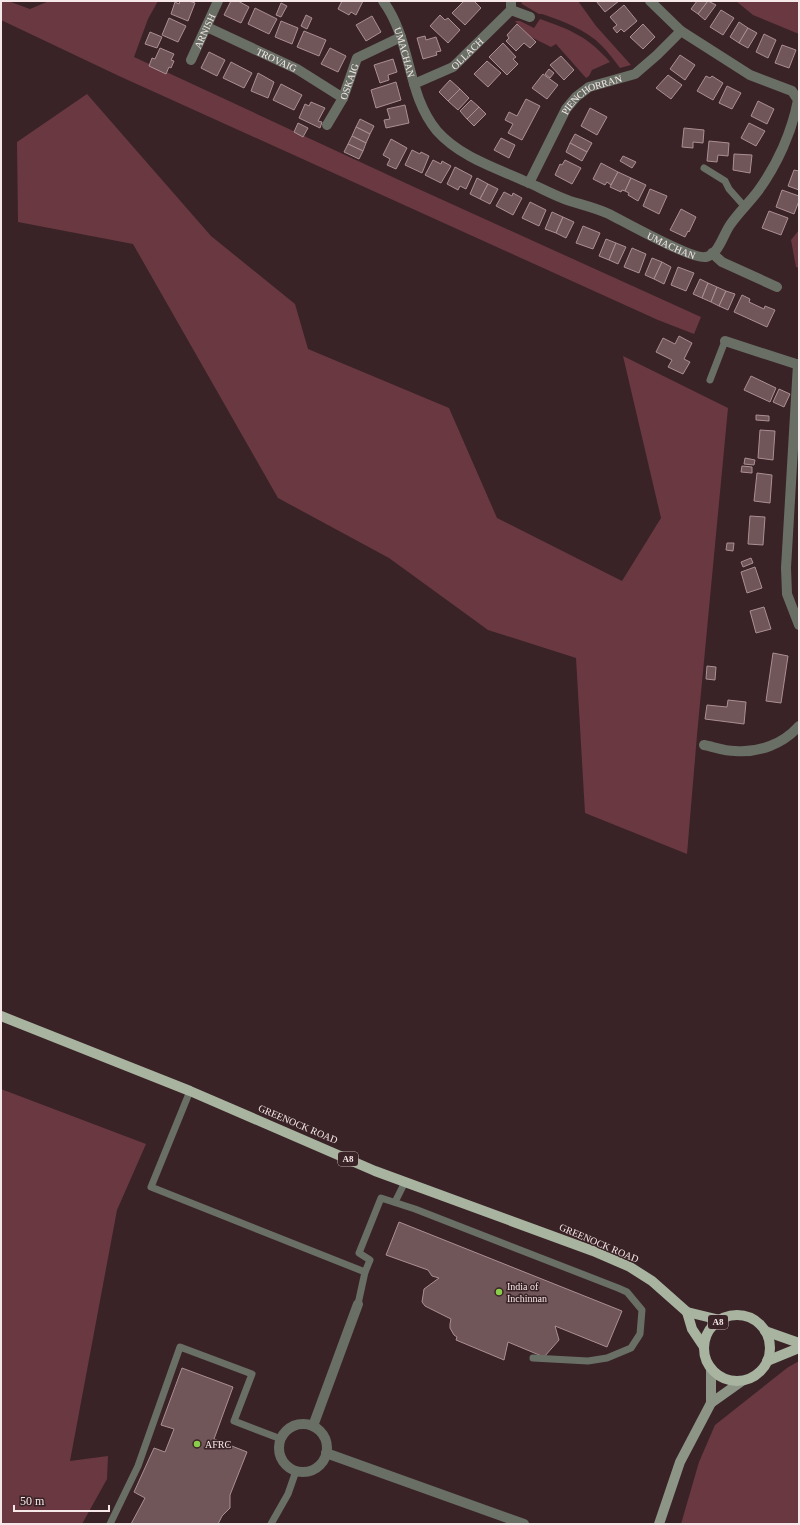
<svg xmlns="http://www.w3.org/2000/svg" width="800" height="1525" viewBox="0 0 800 1525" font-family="Georgia,serif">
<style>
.green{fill:#6a3841}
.building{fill:#705659;stroke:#ab8f93}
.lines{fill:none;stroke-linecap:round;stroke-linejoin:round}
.lane{stroke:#696f65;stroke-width:7}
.street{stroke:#696f65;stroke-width:10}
.secondary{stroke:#8d9587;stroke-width:10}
.primary{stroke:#a8b3a0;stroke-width:10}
.poi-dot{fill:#89ce48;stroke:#392326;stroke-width:1.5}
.labels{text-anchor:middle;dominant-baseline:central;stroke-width:3;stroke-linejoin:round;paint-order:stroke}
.shield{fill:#392326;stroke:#bdacae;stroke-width:1}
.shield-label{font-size:9px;font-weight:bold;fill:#f6e7e9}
.street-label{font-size:10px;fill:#f6e7e9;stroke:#392326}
.poi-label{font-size:10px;fill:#f6e7e9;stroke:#392326;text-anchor:start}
</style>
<rect width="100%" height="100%" fill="#392326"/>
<g class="green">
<polygon points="1,1 8,1 30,9 49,1 158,1 148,19 134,57 412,186 701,317 694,334 658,320 119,76 1,20"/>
<path d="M521,1H578L596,26L631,65L620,68C614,60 609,53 602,46C587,30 563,21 542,14H539L522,4Z"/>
<polygon points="736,1 799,1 799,34 753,15"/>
<path d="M540,19C571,30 587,36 610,62L592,70L589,76L586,78L556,44L551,47L529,36L515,21H520L534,28Z"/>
<polygon points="87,94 211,236 295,304 308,349 449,408 497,518 622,581 661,518 623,356 728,408 697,735 687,854 585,813 576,658 488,630 389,558 278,498 133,244 18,222 17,142"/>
<polygon points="799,230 799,268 796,267 791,240"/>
<polygon points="1,1089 146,1144 117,1210 70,1461 108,1456 107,1479 82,1524 1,1524"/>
<polygon points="799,1361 799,1524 681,1524 699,1462 715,1425 787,1368"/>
</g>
<g class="building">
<polygon points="180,1 189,1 195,3 188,21 171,14 175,2 179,4"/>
<polygon points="231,1 238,1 249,7 241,23 224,15"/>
<polygon points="342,1 363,1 356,15 351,12 349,15 338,9"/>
<polygon points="464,1 474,1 481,8 465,25 452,13"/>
<polygon points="596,1 619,1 605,12"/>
<polygon points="697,1 708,1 698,14 691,9"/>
<polygon points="708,1 716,5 705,20 698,14"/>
<polygon points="281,3 287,6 281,17 276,15"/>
<polygon points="624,5 637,21 624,32 621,29 617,33 613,28 617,25 610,17"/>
<polygon points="255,8 277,19 269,34 248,24"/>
<polygon points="721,10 734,18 723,35 710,27"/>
<polygon points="306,15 312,18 307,29 301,26"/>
<polygon points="440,15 445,20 448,18 460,30 448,43 430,26"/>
<polygon points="372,16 381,32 366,41 356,25"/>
<polygon points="169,18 186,26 178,42 162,35"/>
<polygon points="281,21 298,28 292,44 275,37"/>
<polygon points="739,22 748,28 739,43 730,37"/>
<polygon points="517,24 536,42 530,48 524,43 516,51 506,41 509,38 507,35"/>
<polygon points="643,24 655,37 643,49 630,37"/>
<polygon points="748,28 757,33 748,48 739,43"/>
<polygon points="304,31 326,40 319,56 297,47"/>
<polygon points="150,32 162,37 157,48 145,44"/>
<polygon points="764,34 776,40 768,58 756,52"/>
<polygon points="425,36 426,40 436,37 441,51 436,52 437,55 423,59 417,38"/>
<polygon points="503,43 516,57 513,59 518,64 507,75 489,57"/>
<polygon points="782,45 796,50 789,68 775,63"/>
<polygon points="160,48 174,54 171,60 174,61 171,68 169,67 166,74 149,66 152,58 155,59"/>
<polygon points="330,48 346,56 338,72 321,64"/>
<polygon points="209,52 225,60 217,76 201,68"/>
<polygon points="680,55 695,65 685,80 670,69"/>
<polygon points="561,56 574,70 564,80 550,65"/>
<polygon points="393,59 397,72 388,75 389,80 380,83 374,65"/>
<polygon points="487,61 501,73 488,87 474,74"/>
<polygon points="231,62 252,73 244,88 223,78"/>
<polygon points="549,69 554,73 550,78 545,74"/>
<polygon points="258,73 274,82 268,98 251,91"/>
<polygon points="543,74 558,85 547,99 532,88"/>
<polygon points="668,75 682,85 671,99 656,88"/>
<polygon points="706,76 710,78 712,76 723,83 713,100 697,91"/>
<polygon points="450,80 460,89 448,101 439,92"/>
<polygon points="396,82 401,100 376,108 371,90"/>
<polygon points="281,84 302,95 294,110 273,100"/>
<polygon points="727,86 741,93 732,109 719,103"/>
<polygon points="460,89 469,98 458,110 448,101"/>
<polygon points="526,99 540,106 522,140 508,133 513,124 505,120 509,112 517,116"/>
<polygon points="471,100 479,107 467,119 460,111"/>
<polygon points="758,101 774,109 767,124 751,116"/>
<polygon points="311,102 325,108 318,121 322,122 320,128 299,118 305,104 309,106"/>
<polygon points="405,105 409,123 386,128 384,120 390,119 387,109"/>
<polygon points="479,107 486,114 474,126 467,119"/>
<polygon points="590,108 607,117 597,135 581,126"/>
<polygon points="360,119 374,126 370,134 356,127"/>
<polygon points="298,123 308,128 303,137 294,132"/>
<polygon points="749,123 765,131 756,146 741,138"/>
<polygon points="356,127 370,134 366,143 352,136"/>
<polygon points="684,128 704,130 703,143 693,142 693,148 682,147"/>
<polygon points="575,134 592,143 587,152 570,143"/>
<polygon points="352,136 366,143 363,151 348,144"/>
<polygon points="501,138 515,145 509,158 494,150"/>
<polygon points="391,139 407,148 396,169 387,165 390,159 383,155"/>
<polygon points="709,141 729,143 728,156 718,155 717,162 707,161"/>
<polygon points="570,143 587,152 582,161 566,152"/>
<polygon points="348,144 363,151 359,159 344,152"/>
<polygon points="412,150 420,154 421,152 429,156 422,173 405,165"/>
<polygon points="734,154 752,155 750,173 733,170"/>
<polygon points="623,156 636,162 632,168 620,161"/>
<polygon points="433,160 441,164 442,161 451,166 441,183 425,175"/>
<polygon points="565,160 581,168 572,184 555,175 560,164 562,165"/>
<polygon points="601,163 618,172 611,185 607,182 605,185 593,179"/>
<polygon points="455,167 472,176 466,189 460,186 458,190 447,184"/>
<polygon points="794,170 799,171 799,190 788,186"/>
<polygon points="618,172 631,178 625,191 622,190 621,192 610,187"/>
<polygon points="477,178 488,184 480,199 470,194"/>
<polygon points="631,178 646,185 638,201 628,195 629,193 625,191"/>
<polygon points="488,184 498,189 490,204 480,199"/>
<polygon points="650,189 667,196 659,214 643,206"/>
<polygon points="782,190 799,196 799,201 794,214 776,207"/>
<polygon points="504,192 512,196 513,193 522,198 513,215 496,206"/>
<polygon points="530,202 546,210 539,226 522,218"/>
<polygon points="681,209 696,217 689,232 688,231 685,237 670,230"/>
<polygon points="769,211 788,218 781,235 762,228"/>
<polygon points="552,212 563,217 556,233 545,229"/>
<polygon points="563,217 574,222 566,238 556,233"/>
<polygon points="583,226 600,233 593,249 576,243"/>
<polygon points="606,239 616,243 609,260 599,256"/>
<polygon points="616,243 626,247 618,264 609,260"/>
<polygon points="632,248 646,254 639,273 624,267"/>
<polygon points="652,258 662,262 654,279 645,275"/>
<polygon points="662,262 671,267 664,284 654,279"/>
<polygon points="678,267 694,273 686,291 671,285"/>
<polygon points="700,279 708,283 702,298 693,294"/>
<polygon points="708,283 717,287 711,302 702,298"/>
<polygon points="717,287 726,291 719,306 711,302"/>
<polygon points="726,291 735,294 728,310 719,306"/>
<polygon points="742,295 750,299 749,302 764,309 765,306 775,310 767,327 734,312"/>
<polygon points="679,336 692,343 684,359 690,362 683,374 668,367 672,360 656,352 663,338 675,344"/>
<polygon points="751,376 776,388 770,402 744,390"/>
<polygon points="779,389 790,394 784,407 773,402"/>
<polygon points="756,415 769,416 769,421 756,420"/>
<polygon points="760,430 775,431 773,460 758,458"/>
<polygon points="745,458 755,460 754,465 744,464"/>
<polygon points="742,466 752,467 752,473 741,472"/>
<polygon points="757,473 772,475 770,503 754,501"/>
<polygon points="750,516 765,517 763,545 748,544"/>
<polygon points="727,543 734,543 733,551 726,550"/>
<polygon points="751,558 753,563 743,567 741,562"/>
<polygon points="755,567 762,588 747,593 741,572"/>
<polygon points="764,607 771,629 756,633 750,611"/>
<polygon points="773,653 788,656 781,703 766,701"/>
<polygon points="707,666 716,667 715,680 706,679"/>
<polygon points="728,700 746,702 744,724 705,719 707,705 727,707"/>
<polygon points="399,1222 622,1311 607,1347 555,1326 559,1340 544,1357 508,1342 504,1360 456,1340 457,1337 454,1335 450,1328 450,1324 451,1319 425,1306 422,1302 424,1289 439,1278 432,1276 428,1270 386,1255"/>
<polygon points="182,1368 233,1387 214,1439 247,1452 230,1495 230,1508 222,1516 218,1524 131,1524 145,1498 134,1492 154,1448 165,1452 174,1429 161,1425"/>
</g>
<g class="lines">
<g class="lane">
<polyline points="704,168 725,181 729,189 745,207"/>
<polyline points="710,380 725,341"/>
<polyline points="190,1091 151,1187 365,1272"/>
<polyline points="395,1202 405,1182"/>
<polyline points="358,1304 365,1272 370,1260 359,1253 381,1198 415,1209 618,1288 627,1292 642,1310 640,1334 631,1348 607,1358 588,1361 533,1358"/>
<polyline points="110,1524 138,1466 180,1347 252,1374 234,1421 281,1439"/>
<polyline points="271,1524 288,1494 296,1471"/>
</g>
<g class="street">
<path id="s1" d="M383,1C412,40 406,94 437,131C460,157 496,168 527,182C541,188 555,196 570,201C583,205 596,208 609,214C625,222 692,260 706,257C719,254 723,235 730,225C738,213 749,203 758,191C777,165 792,132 798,100L792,91L750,75L681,31L650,1"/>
<polyline points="511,1 511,10 530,17"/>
<path id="s2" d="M207,27L297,69L343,98"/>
<path id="s3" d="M191,60L218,1"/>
<path id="s4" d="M414,84L453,67L511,10"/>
<path id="s5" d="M327,125L343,98L357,58L401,37"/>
<path id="s6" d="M529,183L566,109L576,97L589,87L635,74L657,55L681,31"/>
<polyline points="712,253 722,262 777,287"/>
<polyline points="725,341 799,365"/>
<polyline points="798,364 786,568 787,594 799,625"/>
<path d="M704,745C714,747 725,751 735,751C759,753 783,744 799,726"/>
<circle cx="303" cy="1448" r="24"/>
<polyline points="313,1426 358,1304"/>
<polyline points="326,1453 524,1524"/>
</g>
<g class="secondary">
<polyline points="711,1369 711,1403"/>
<polyline points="659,1524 680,1462 711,1403 742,1381"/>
</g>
<g class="primary">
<polyline points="1,1016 190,1091 375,1171 593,1251 630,1267 652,1281 687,1312 720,1320"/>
<polyline points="687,1312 692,1329 704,1347"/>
<circle cx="737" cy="1348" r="33"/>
<polyline points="765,1331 799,1343"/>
<polyline points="767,1361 799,1348"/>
</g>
</g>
<g class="poi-dot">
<circle cx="499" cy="1292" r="4"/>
<circle cx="197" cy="1444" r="4"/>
</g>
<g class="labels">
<g class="shield">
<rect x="338" y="1152" width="20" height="14" rx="3"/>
<rect x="708" y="1315" width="20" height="14" rx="3"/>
</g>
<g class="shield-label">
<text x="348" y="1159">A8</text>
<text x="718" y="1322">A8</text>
</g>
<g class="street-label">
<text stroke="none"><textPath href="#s3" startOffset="32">ARNISH</textPath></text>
<text stroke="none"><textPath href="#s1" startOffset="56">UMACHAN</textPath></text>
<text stroke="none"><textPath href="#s4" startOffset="62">OLLACH</textPath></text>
<text stroke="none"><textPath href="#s2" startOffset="77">TROVAIG</textPath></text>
<text stroke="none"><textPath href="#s5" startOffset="49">OSKAIG</textPath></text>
<text stroke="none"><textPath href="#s6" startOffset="113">PIENCHORRAN</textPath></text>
<text stroke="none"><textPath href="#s1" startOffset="404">UMACHAN</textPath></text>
<text transform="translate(298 1124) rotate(23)">GREENOCK ROAD</text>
<text transform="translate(599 1243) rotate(23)">GREENOCK ROAD</text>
</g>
<g class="poi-label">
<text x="507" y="1286">India of<tspan x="507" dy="12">Inchinnan</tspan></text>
<text x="205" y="1444">AFRC</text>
</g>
</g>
<rect width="800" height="1525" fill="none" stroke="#f6e7e9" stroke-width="4"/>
<path d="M14 1505v6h95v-6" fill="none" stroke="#f6e7e9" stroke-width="2"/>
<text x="20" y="1505" font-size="12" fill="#f6e7e9" stroke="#392326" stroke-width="3" paint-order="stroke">50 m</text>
</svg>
